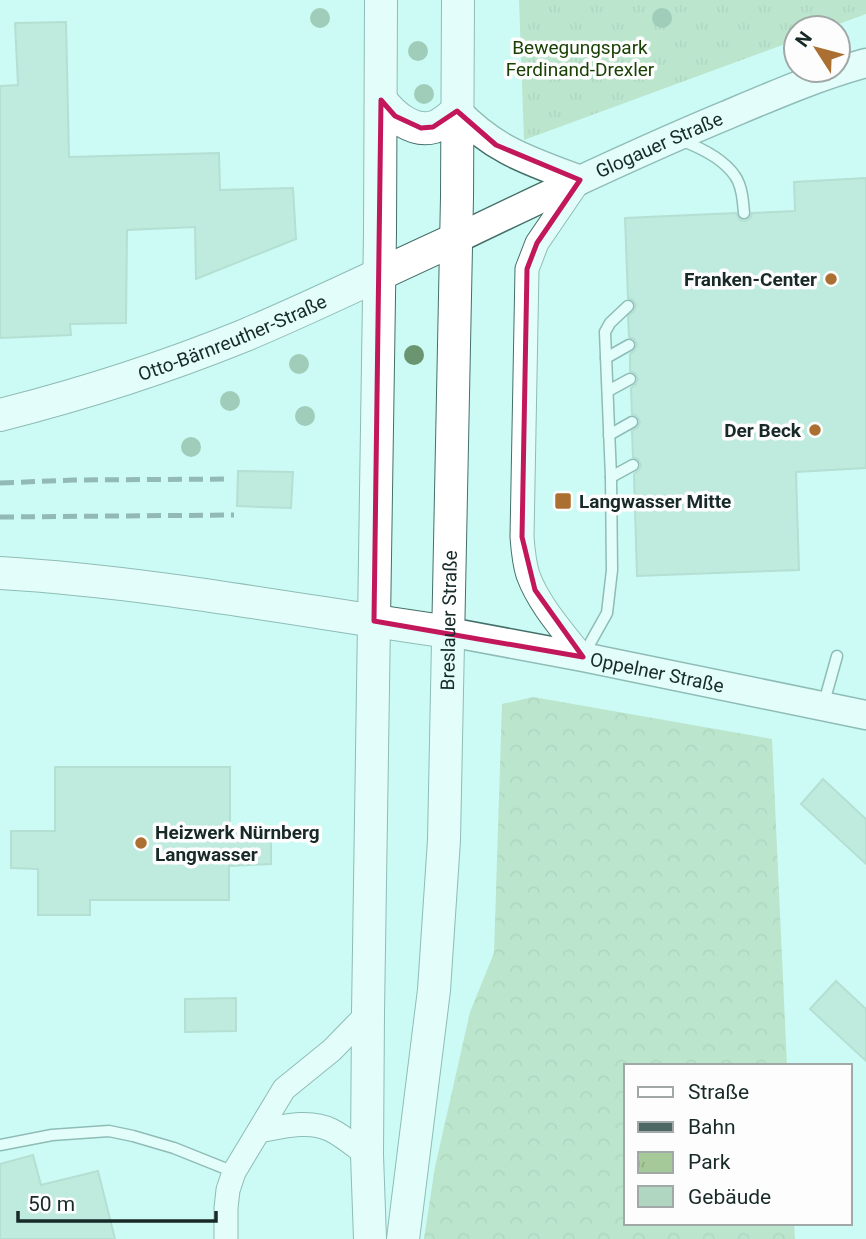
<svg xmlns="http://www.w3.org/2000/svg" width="866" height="1239" viewBox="0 0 866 1239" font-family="Roboto,sans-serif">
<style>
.forest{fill:url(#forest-crowns)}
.park{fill:url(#park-tufts)}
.building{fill:#b0d6c1;stroke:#97bca9;stroke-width:2}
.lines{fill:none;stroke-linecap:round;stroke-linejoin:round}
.service-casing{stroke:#446f69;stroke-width:13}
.minor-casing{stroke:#446f69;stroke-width:25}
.tertiary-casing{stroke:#446f69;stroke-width:31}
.secondary-casing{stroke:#446f69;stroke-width:34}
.service{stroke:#fff;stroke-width:10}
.minor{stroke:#fff;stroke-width:23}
.tertiary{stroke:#fff;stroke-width:28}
.secondary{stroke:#fff;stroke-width:32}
.rail{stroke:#4d6865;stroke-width:5;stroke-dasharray:14 7;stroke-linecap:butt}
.tree{fill:#6a9570}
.marked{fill:none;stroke:#c2185b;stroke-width:5;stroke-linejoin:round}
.poi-dot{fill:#ab7031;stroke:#fdfdfd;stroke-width:2.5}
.labels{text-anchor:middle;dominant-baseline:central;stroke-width:7;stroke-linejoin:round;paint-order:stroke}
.park-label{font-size:19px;fill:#1a4104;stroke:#fdfdfd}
.street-label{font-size:19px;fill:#182a28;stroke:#fdfdfd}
.poi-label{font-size:19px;font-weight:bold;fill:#182a28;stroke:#fdfdfd;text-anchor:end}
</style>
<defs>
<pattern id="forest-crowns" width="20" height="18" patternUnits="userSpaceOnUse" patternTransform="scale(1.75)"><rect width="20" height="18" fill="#a6c999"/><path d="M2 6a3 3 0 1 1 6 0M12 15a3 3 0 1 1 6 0" fill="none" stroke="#8ead84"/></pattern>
<pattern id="park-tufts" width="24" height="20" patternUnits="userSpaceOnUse" patternTransform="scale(1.75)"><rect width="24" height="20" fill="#a6c999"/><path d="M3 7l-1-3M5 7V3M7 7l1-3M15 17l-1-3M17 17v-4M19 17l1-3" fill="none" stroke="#8ead84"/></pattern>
</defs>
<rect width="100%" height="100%" fill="#ccfbf5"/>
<polygon class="forest" points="533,697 772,739 787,1066 626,1066 626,1223 794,1223 795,1239 424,1239 435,1167 470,1012 494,953 502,704"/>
<polygon class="park" points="519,0 866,0 866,14 828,28 796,28 796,40 524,140"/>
<g class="building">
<polygon points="66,22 69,157 219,153 220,190 293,188 296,239 196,279 195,227 127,230 126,323 70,324 71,335 0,338 0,86 18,85 15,23"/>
<polygon points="866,178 866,468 796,472 799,570 637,576 634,474 639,470 641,465 638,459 633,457 632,431 638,427 640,421 637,416 632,414 631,388 636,384 638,379 635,373 630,371 630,354 635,350 637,344 634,339 629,337 628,316 634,311 636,305 633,300 628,298 625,218 736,213 740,220 745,221 751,217 752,213 795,211 794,182"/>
<polygon points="238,471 293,472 291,508 237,506"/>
<polygon points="55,767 230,767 230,831 271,830 271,864 229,866 229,900 90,900 90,915 38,915 38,869 11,868 11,831 55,831"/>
<polygon points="823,779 866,819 866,864 801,804"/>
<polygon points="836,981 866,1009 866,1061 810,1009"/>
<polygon points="236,998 236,1031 185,1032 185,999"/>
<polygon points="33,1155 41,1185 98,1171 115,1239 0,1239 0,1164"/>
</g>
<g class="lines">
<g class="service-casing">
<g id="service">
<path d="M680,140C699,147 723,158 735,176C742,186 743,201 744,213"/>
<polyline points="606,358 629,345"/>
<polyline points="608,391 630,379"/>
<polyline points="609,435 632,422"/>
<polyline points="611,477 633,465"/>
<polyline points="584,654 607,613 612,570 611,477 605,332 610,323 628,306"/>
<polyline points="823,706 837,656"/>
<polyline points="0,1145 52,1135 109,1131 133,1136 174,1148 234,1172"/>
</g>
</g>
<g class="minor-casing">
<g id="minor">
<path d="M580,180L537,243L527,269L522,537C523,550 524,563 528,575C539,605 563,631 583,657"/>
<path d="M259,1131C281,1127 309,1119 331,1130C343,1136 356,1147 367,1155"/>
<polyline points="226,1239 226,1208 228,1190 234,1172 284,1089 332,1050 368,1013"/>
</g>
</g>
<g class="tertiary-casing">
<g id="tertiary">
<path d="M457,111C495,151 530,161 580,180"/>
<path id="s1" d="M456,239C545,196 635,153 727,115C772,96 818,76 866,63"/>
<path id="s2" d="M449,632L583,657L866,715"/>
</g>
</g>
<g class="secondary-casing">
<g id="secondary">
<path d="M381,100C393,116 413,133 434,127C443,124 450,117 457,111"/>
<path id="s3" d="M0,415C83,394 164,368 243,336C315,306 385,271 456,239"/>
<path d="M0,573C151,582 300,611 449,632"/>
<polyline points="370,1239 367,1155 368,1013 380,232 381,0"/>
<path id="s4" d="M403,1239L434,990L444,840L457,197L458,0"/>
</g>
</g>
<use href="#service" class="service"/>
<use href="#minor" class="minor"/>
<use href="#tertiary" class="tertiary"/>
<use href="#secondary" class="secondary"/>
<g class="rail">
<polyline points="0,483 74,480 230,479"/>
<polyline points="0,517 234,515"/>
</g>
</g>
<g class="tree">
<circle cx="320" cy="18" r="10"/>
<circle cx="662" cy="18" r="10"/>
<circle cx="418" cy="51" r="10"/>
<circle cx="424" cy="94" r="10"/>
<circle cx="414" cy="355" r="10"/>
<circle cx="299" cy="364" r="10"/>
<circle cx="230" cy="401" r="10"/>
<circle cx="305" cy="416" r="10"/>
<circle cx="191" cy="447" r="10"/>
</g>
<path d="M0 0H866V1239H0ZM381,100L395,116L421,128L433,127L457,111L496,145L580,180L537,243L527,269L522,537L535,590L583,657L374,621Z" fill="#ccfbf5" fill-opacity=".55" fill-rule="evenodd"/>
<path class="marked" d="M381,100L395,116L421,128L433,127L457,111L496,145L580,180L537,243L527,269L522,537L535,590L583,657L374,621Z"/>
<g class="poi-dot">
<circle cx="831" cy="279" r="7"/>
<circle cx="815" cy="430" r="7"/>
<rect x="554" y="492" width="18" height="18" rx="3.5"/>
<circle cx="141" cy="843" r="7"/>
</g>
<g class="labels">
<g class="park-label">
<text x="580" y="47">Bewegungspark<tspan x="580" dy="22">Ferdinand-Drexler</tspan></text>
</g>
<g class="street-label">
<text stroke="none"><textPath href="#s1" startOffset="224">Glogauer Straße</textPath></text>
<text stroke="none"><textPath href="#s3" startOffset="245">Otto-Bärnreuther-Straße</textPath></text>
<text stroke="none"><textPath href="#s4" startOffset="621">Breslauer Straße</textPath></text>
<text stroke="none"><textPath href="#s2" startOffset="212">Oppelner Straße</textPath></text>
</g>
<g class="poi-label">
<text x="817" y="279">Franken-Center</text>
<text x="801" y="430">Der Beck</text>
<text x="579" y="501" text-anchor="start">Langwasser Mitte</text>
<text x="155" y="832" text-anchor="start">Heizwerk Nürnberg<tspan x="155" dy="22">Langwasser</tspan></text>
</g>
</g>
<rect x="624" y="1064" width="228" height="161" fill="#fdfdfd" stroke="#a1a9a8" stroke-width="2"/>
<rect x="638" y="1087" width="35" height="10" fill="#ffffff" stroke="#a1a9a8" stroke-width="2"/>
<text x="688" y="1099" font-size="21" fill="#182a28">Straße</text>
<rect x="638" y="1122" width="35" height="10" fill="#4d6865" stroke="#a1a9a8" stroke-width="2"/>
<text x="688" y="1134" font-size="21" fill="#182a28">Bahn</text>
<rect x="638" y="1152" width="35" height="21" fill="url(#park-tufts)" stroke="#a1a9a8" stroke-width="2"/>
<text x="688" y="1169" font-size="21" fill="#182a28">Park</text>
<rect x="638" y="1186" width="35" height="21" fill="#b0d6c1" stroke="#a1a9a8" stroke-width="2"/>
<text x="688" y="1204" font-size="21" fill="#182a28">Gebäude</text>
<g transform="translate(817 49) rotate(306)"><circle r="33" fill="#fdfdfd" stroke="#a1a9a8" stroke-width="2"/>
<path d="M0-5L12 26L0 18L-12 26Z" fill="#ab7031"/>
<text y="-10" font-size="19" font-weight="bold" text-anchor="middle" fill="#182a28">N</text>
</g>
<path d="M18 1211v10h198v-10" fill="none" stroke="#182a28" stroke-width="3.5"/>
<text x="28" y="1211" font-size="21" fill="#182a28" stroke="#fdfdfd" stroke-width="5" paint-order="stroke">50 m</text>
</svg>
